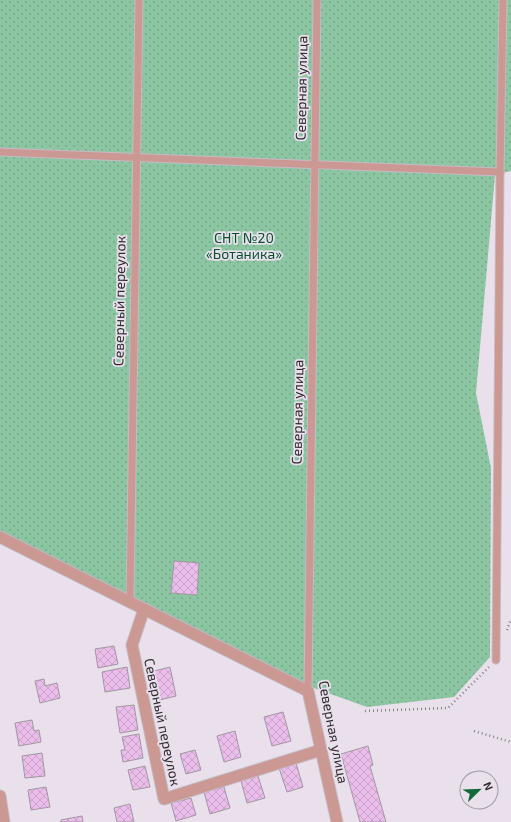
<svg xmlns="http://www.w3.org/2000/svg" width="511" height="822" viewBox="0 0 511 822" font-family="'Exo 2',sans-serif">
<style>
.garden{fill:url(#garden-dots)}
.building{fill:url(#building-cross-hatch);stroke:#a297a1}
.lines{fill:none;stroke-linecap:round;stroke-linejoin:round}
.service-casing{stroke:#c4bcc6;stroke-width:9}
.minor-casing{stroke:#c4bcc6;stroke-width:13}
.path{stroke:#868088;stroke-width:2.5;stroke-dasharray:1 3;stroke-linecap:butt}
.service{stroke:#cb9893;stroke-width:7}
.minor{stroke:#cb9893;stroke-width:11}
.labels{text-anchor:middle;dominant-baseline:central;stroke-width:3.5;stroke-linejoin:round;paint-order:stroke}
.street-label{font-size:14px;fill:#2f2b30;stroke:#e9e0ec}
.park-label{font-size:14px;fill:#05502f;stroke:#e9e0ec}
</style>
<defs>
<pattern id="garden-dots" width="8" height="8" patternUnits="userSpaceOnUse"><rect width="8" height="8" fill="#8cc5a2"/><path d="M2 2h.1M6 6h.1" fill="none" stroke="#79a98c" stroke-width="1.8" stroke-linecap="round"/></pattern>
<pattern id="building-cross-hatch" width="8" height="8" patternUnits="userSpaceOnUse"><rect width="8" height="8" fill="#eabdeb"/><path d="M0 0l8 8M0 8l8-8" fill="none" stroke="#c9a3ca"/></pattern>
</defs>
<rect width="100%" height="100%" fill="#e9e0ec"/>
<polygon class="garden" points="0,0 511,0 511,171 495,175 476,393 491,468 490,657 454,697 367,707 297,682 0,543"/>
<g class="building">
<polygon points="174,561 199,563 197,595 171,593"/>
<polygon points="114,646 118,664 98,668 95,649"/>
<polygon points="127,667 130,688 105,692 102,672"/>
<polygon points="170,667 176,696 156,701 150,672"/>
<polygon points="44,679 45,686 57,683 60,698 40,703 35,681"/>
<polygon points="134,705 138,730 120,733 116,707"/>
<polygon points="283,712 291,741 272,746 264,717"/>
<polygon points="32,720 34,731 39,730 41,742 19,746 15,723"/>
<polygon points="235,731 241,757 224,762 217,736"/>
<polygon points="139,734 143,758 123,762 121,750 125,750 122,737"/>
<polygon points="368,746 373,765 370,766 386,822 360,822 341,754"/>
<polygon points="195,750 201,770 186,774 180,754"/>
<polygon points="42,753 45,776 25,778 22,756"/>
<polygon points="296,763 303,787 287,792 279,768"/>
<polygon points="145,766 150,787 133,790 128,770"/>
<polygon points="258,776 265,798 247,803 241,781"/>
<polygon points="46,787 50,807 31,810 28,790"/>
<polygon points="224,787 230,808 210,814 204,792"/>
<polygon points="191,798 196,815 176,821 171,803"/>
<polygon points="130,804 134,822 117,822 114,808"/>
<polygon points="82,816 83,822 61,822 61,820"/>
</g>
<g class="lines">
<g class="service-casing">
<g id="service">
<polyline points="0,152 500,172"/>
<polyline points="130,602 139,0"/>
<polyline points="496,660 500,172 503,0"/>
<polyline points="308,691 317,0"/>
</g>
</g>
<g class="minor-casing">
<g id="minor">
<polyline points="0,537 308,691 337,822"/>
<polyline points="144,609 132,645 164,799 321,750"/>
<polyline points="0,796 4,822"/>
</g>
</g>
<g class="path">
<polyline points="507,630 511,619"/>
<polyline points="365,711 448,708 489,667"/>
<polyline points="474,731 511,742"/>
</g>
<use href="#service" class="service"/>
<use href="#minor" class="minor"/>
</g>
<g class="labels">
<g class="street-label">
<text transform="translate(301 88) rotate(-89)">Северная улица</text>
<text transform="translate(119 301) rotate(-89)">Северный переулок</text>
<text transform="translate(297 412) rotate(-89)">Северная улица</text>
<text transform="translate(163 722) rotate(78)">Северный переулок</text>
<text transform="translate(334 732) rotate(79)">Северная улица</text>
</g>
<g class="park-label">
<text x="244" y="237">СНТ №20<tspan x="244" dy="16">«Ботаника»</tspan></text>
</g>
</g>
<g transform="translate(479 790) rotate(67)"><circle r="19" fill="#e9e0ec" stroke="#9f98a1"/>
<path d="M0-3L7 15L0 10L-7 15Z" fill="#11693c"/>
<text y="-6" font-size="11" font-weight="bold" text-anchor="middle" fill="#2f2b30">N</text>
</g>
</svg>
